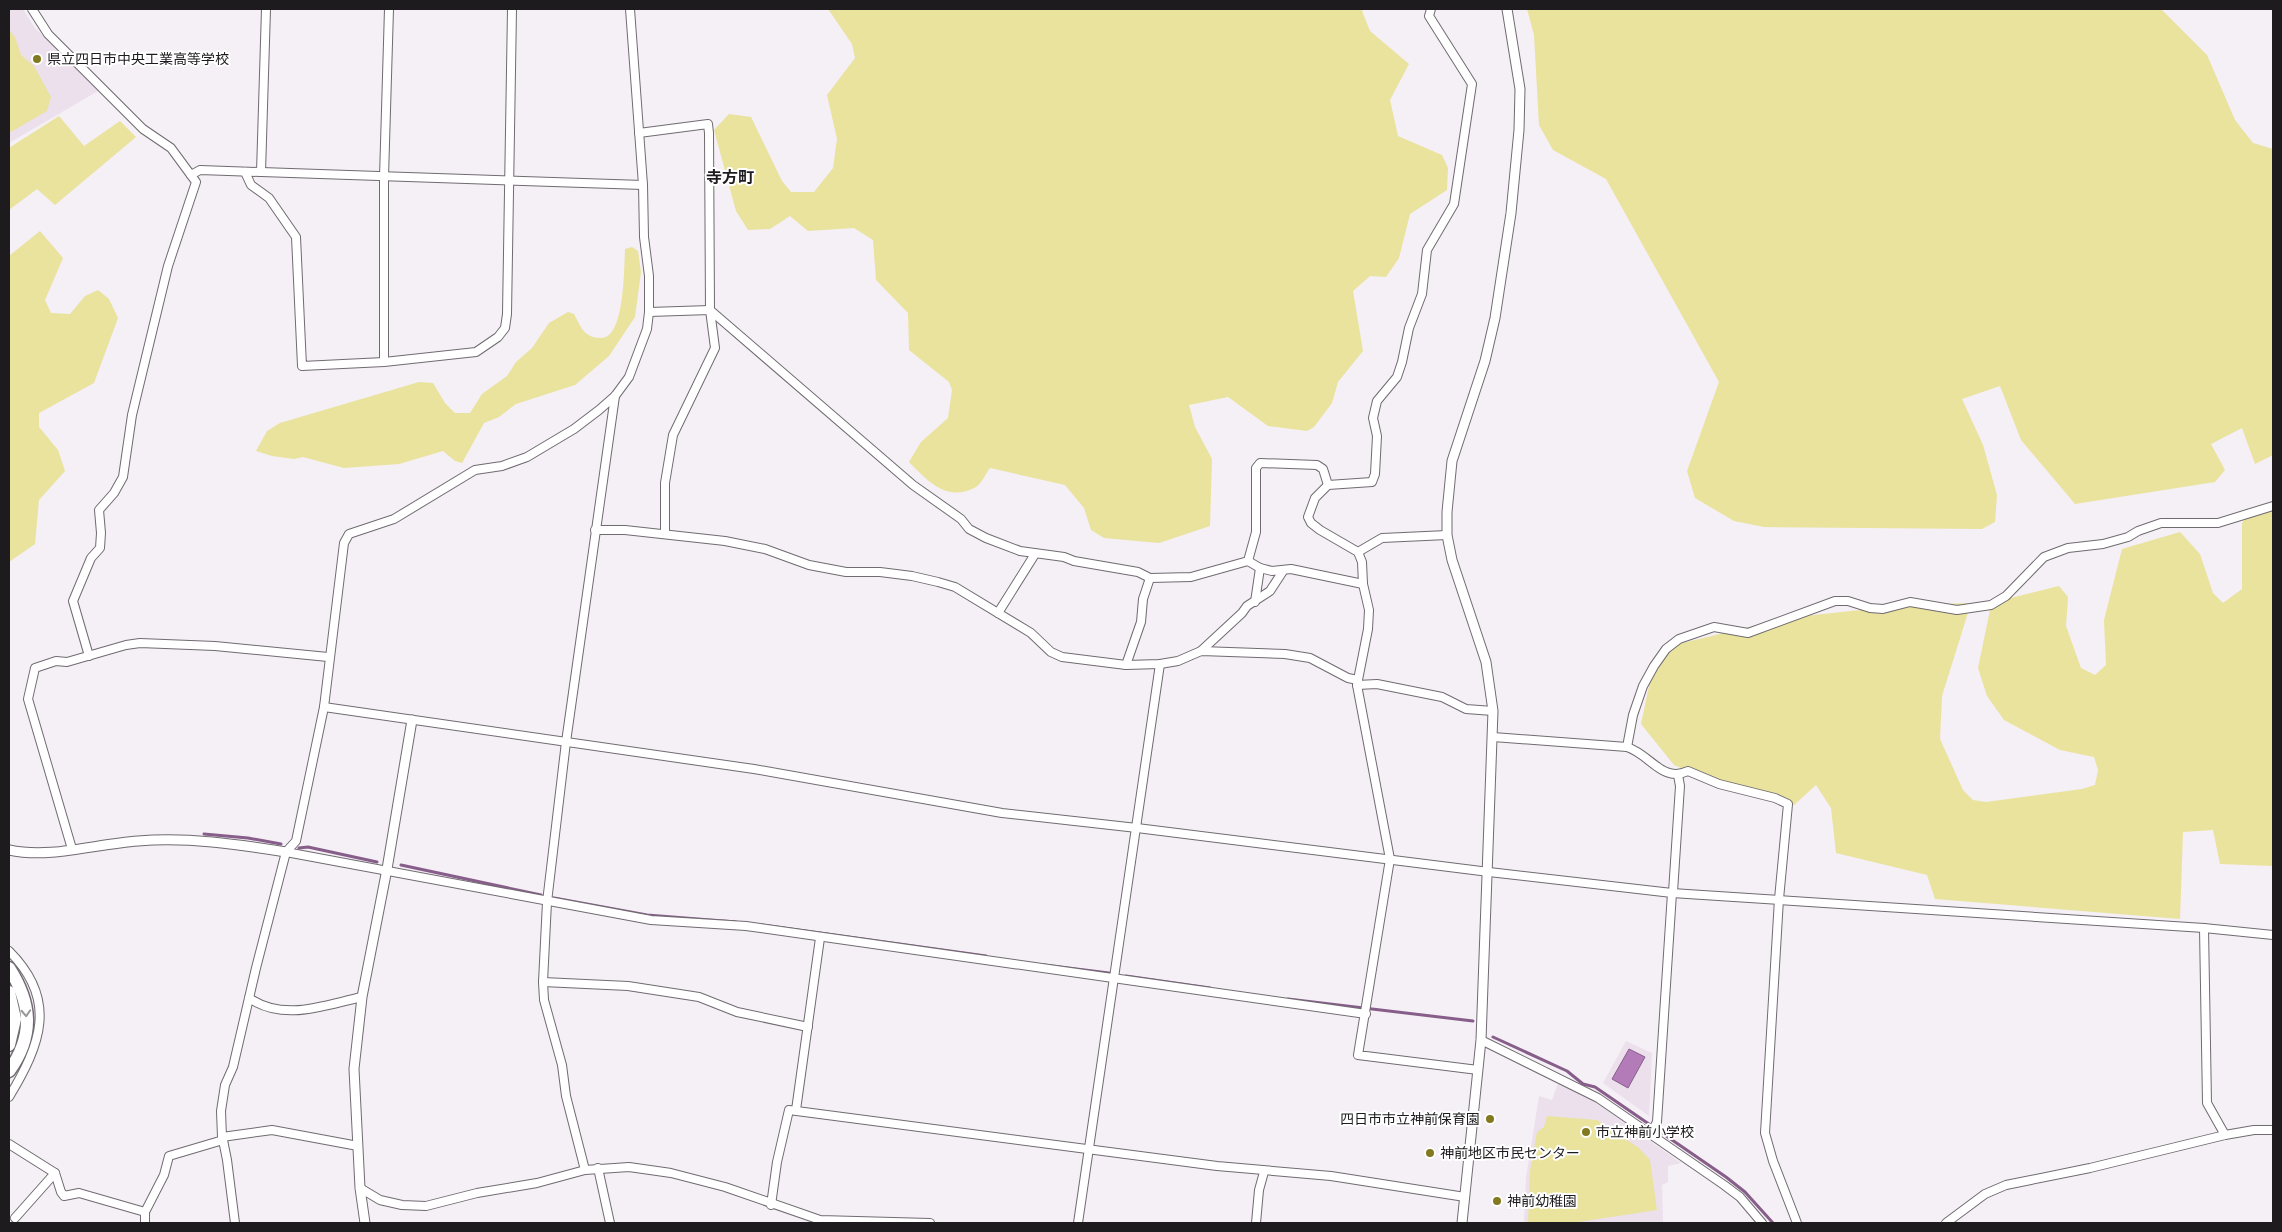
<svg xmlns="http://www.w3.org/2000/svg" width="2282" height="1232" viewBox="0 0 2282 1232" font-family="'Libre Baskerville','Noto Sans JP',serif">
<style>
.built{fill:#ebe0ec}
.green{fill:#e9e39d}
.water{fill:#b47bb9;stroke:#875e8a}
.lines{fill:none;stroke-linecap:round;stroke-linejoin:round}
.stream{stroke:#875e8a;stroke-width:3}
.minor-casing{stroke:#706b71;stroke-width:10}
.tertiary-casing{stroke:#706b71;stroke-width:11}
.trunk-casing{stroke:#706b71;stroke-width:15}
.minor{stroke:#fff;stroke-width:8}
.tertiary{stroke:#fff;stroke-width:9}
.trunk{stroke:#fff;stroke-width:12}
.oneway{stroke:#999899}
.poi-dot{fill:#82781d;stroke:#fff;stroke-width:2}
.labels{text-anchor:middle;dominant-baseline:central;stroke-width:4;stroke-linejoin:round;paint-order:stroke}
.poi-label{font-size:14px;fill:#1d1b1d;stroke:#fff;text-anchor:start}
.quarter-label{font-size:16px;font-weight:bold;fill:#1d1b1d;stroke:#fff}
</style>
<rect width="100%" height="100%" fill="#f5eff6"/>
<g class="built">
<polygon points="9,9 23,9 34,27 98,91 9,143"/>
<polygon points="1626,1041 1652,1053 1649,1116 1603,1083"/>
<polygon points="1559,1081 1595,1102 1681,1163 1668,1166 1668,1182 1662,1185 1663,1223 1524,1223 1526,1178 1539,1096 1552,1100"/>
</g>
<g class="green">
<path d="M828,9H1364L1362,11L1370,31L1409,64L1390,100L1398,136L1442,155L1448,168L1447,190L1410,214L1399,258L1386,277L1370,276L1353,291L1363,351L1338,382L1332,403L1314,427L1307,431L1268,426L1228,397L1189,405L1195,427L1212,459L1210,526L1159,543L1104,538L1091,530L1084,508L1065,485L990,468C986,473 982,483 976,487C947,503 928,481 909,462L921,442L948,418L952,390L949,382L909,350L908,313L876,280L873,240L854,228L808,231L790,216L770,229L748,230L736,211L714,130L729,114L751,117L782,181L791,192H814L833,168L837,139L827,95L855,58L852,44Z"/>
<polygon points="1527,9 2161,9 2207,55 2235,120 2253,143 2273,149 2273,455 2255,464 2242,428 2211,444 2225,470 2215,482 2075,504 2021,440 2000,386 1962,399 1983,445 1997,495 1995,522 1982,529 1764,527 1734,521 1695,498 1687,471 1719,382 1606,179 1553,150 1539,125 1534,35"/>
<polygon points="9,30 15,37 21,55 34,66 51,97 47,111 9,133"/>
<polygon points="59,116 84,146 120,121 136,137 55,205 37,189 9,210 9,148"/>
<polygon points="40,231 63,258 45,300 51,313 70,314 85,296 98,290 109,299 118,318 94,383 39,413 39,427 58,450 65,471 39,500 35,544 9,562 9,256"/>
<path d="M632,247L638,251L641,272L635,317L609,356L575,385L516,404L499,417L484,423L462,463L455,461L443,451L399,464L344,468L303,457L294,459L272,456L256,451L267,431L280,423L419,382L433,383L445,403L455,413H470L482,394L507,376L516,362L532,348L549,323L568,312L574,314C581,327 584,338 601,338C625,339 624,267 625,249Z"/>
<polygon points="2273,506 2273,866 2220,864 2213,830 2183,832 2180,919 1935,899 1927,875 1836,853 1831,808 1816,785 1794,805 1717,783 1674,765 1641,724 1653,667 1674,645 1786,618 1907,605 1971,603 1942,696 1940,739 1963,790 1973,800 1986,802 2082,789 2095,785 2098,770 2094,757 2060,750 2004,720 1987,696 1978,668 1990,610 2002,600 2059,586 2068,597 2066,626 2081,668 2095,675 2106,665 2104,620 2122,549 2180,532 2200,554 2213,593 2223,603 2242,589 2242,523 2251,511"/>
<polygon points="1547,1116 1597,1120 1639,1148 1650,1160 1657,1210 1572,1223 1528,1223 1530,1171 1537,1132 1544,1127"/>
</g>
<polygon class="water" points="1629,1049 1645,1057 1628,1088 1612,1079"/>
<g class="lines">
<g class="stream">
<polyline points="204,834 248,838 281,844"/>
<polyline points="299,848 308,847 377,862"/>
<polyline points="401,865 541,895"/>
<polyline points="554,898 647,915 736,922"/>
<polyline points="762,925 986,956"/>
<polyline points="1044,965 1109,973"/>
<polyline points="1126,976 1210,988"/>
<polyline points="1288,999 1473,1021"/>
<polyline points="1493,1037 1567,1071 1583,1084 1595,1087 1726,1177 1745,1192 1773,1223"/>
</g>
<g class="minor-casing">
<g id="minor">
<polyline points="32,9 48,34 143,129 171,148 196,182 168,266 132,415 123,477 114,493 99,510 101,533 100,548 91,558 73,601 89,656"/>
<polyline points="1431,9 1429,16 1472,84 1454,204 1427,250 1422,294 1409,328 1402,362 1397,377 1377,401 1373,418 1377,436 1375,474 1372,482 1328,485 1315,498 1308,517 1311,523 1320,530 1358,552 1362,562 1363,584 1369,610 1368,629 1357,685 1390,859 1358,1055 1478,1070"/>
<polyline points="639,133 708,124 709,133 710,310 715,348 673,435 665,483 665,534"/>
<polyline points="245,172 251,185 269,198 296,237 302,366 384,362 476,352 498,337 505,328 507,314 512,9"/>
<polyline points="261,172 266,9"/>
<polyline points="191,175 200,170 643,185"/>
<polyline points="649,312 710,310 913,485 961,519 969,529 986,538 1020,551 1064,557 1074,561 1138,572 1150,578 1191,577 1248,561 1260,568 1272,571 1291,569 1363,584"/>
<polyline points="384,361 384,177 389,9"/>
<polyline points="595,530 625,530 725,541 765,549 809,565 846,572 880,572 912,576 938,582 955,587 1031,633 1051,652 1062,657 1126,665 1160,664 1178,661 1201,651 1285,654 1310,658 1348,678 1358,680"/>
<polyline points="1358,552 1382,538 1447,535"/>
<polyline points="1248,561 1256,532 1256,468 1260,463 1317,465 1323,469 1328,485"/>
<polyline points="1255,602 1260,568"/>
<polyline points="998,613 1035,554"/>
<polyline points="1201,651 1242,613 1247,606 1270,591 1283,571"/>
<polyline points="1126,665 1141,622 1143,599 1150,578"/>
<polyline points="1357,685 1377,684 1442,697 1466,709 1493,711"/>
<polyline points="324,707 754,769 1002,813 1137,828 1489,872 1672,893 2204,928 2273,935"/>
<path d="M1493,737L1627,747C1651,755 1662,783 1688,771L1719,784L1775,798L1788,804L1779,899L1765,1133L1773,1161L1797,1223"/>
<polyline points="1627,747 1633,715 1643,686 1654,666 1666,649 1679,639 1714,627 1748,633 1835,601 1848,601 1870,608 1883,609 1910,602 1957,610 1991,605 2006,596 2044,557 2068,548 2103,544 2128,537 2138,531 2161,523 2218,523 2273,506"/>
<polyline points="72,849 28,699 35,668 56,661 67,662 126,645 140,643 215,646 328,657"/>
<polyline points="286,852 651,920 746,926 1366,1014"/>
<polyline points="1673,892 1680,786 1678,775"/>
<polyline points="2204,928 2207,1103 2225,1135"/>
<path d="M9,951C58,1000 41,1044 9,1097"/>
<polyline points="543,982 628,986 699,997 737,1012 808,1027"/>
<path d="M249,998C284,1022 324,1005 362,997"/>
<polyline points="1481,1040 1598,1098 1724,1185 1740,1197 1762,1223"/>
<polyline points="796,1110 820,938"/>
<polyline points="1651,1133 1657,1122 1672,893"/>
<polyline points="222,1137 221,1111 225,1085 233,1067 256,968 286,852 296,841 324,707 344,543 349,534 394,519 475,470 502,466 527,457 574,429 599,410 615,396 629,377 647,329 649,312 649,276 644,237 643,185 630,9"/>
<polyline points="223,1140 227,1160 235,1223"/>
<polyline points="9,1144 55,1173 61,1192 64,1196 79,1193 145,1212"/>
<polyline points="598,1168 610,1223"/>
<polyline points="585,1170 566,1096 562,1065 544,1000 543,982 547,902 566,742 615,396"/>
<polyline points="360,1188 380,1200 402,1205 426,1206 477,1193 537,1183 585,1170 629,1167 671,1173 725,1187 820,1220 930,1223"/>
<polyline points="771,1205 777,1162 789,1110 1217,1166 1331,1176 1465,1197"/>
<polyline points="15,1218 55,1173"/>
<polyline points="145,1223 145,1212 164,1175 169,1156 223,1140 222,1137 272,1130 358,1146"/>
<polyline points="1078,1223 1160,664"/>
<polyline points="1256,1223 1259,1190 1264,1172"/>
<polyline points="1946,1223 1985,1194 2006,1185 2090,1168 2225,1135 2254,1130 2273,1130"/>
</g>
</g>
<g class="tertiary-casing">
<g id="tertiary">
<path d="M9,850C51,859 95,844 138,841C188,837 236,844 286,852"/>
<polyline points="365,1223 360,1188 354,1069 362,997 387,869 412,720"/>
<polyline points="1462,1223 1481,1040 1493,711 1486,662 1452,560 1447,535 1447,512 1452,461 1485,361 1495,318 1511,213 1519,130 1520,89 1507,9"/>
</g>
</g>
<g class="trunk-casing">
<g id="trunk">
<path d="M9,968C32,1004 34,1036 9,1071"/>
<polyline points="9,992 15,1019 9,1045"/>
</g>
</g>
<use href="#minor" class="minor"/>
<use href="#tertiary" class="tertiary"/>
<use href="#trunk" class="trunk"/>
</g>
<defs><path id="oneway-chevron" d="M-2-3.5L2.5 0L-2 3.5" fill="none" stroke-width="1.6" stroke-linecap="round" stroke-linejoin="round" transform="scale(1.25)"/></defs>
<use class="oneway" href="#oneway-chevron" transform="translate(26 1013) rotate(87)"/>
<g class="poi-dot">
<circle cx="37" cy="59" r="5"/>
<circle cx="1490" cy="1119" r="5"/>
<circle cx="1586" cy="1132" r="5"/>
<circle cx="1430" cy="1153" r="5"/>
<circle cx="1497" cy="1201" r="5"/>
</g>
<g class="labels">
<g class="poi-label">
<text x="47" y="59">県立四日市中央工業高等学校</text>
<text x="1480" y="1119" text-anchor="end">四日市市立神前保育園</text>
<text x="1596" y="1132">市立神前小学校</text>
<text x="1440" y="1153">神前地区市民センター</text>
<text x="1507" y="1201">神前幼稚園</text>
</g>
<g class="quarter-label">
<text x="730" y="177">寺方町</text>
</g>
</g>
<rect width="2282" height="1232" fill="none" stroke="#1d1b1d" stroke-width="20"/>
</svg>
